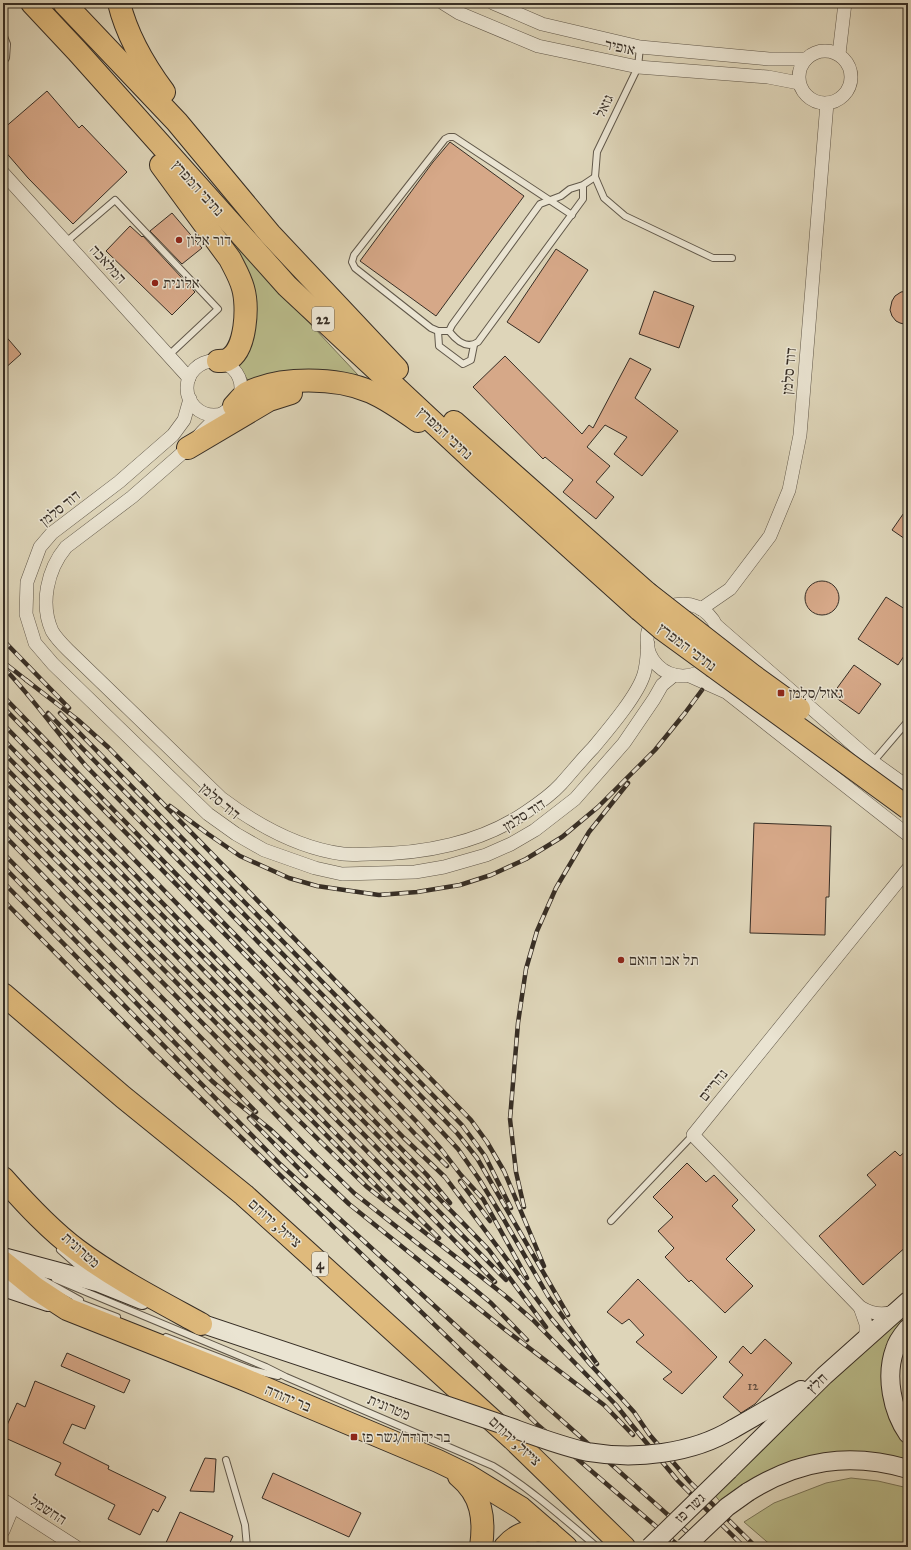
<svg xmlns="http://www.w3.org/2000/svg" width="911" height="1550" viewBox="0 0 911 1550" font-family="'IM FELL Great Primer','Frank Ruhl Libre',serif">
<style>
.green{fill:#b9bb8a;stroke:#787458}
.building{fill:#d6a888;stroke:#372e25}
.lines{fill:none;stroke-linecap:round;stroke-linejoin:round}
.lane-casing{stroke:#61584a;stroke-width:8}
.street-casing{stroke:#61584a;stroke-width:14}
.secondary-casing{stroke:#372e25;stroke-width:20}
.highway-casing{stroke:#372e25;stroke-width:24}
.lane{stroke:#eae4d2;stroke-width:6}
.street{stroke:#eae4d2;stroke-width:13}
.secondary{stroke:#eae4d2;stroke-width:18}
.highway{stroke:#dfba7c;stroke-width:22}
.rail-casing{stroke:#372e25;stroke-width:4.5}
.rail{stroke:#eae4d2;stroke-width:3;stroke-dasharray:9;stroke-linecap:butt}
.secondary-bridge-casing{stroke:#372e25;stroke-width:20;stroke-linecap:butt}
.highway-bridge-casing{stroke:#372e25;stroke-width:24;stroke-linecap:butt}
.secondary-bridge{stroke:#eae4d2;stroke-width:18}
.highway-bridge{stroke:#dfba7c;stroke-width:22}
.poi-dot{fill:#8f2418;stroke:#eae4d2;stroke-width:1.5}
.labels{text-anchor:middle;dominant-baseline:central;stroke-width:3;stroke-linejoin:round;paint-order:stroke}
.number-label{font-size:13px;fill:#5f4c3e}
.shield{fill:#eae4d2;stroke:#6d6559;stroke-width:1}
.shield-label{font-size:14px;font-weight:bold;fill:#372e25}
.street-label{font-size:15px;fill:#372e25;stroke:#eae4d2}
.poi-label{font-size:15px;fill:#372e25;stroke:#eae4d2;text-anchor:start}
</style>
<rect width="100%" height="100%" fill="#ded5b9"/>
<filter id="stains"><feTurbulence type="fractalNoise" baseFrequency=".005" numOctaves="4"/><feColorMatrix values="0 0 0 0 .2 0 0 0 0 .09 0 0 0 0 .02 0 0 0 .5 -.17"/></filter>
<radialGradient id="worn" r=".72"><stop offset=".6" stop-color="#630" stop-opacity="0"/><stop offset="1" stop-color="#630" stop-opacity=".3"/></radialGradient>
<g class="green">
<polygon points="217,224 358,375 327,372 250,384 237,362 252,332"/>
<polygon points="908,1307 908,1322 889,1349 908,1443 908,1462 867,1454 722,1504 714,1494"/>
<polygon points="851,1478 878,1481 908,1488 908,1547 773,1547 744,1522 774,1503 826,1483"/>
</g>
<g class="building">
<polygon points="47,91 79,128 82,125 127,172 73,224 28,178 3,149 3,129"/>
<polygon points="450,142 524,196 436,316 360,261 433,162"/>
<polygon points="172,213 202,248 182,264 150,231"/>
<polygon points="130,226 142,237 143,236 195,292 172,315 106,251"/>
<polygon points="556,249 588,270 539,343 507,322"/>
<polygon points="654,291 694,306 679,348 639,334"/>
<polygon points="908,291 908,325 900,323 896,321 892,316 890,310 892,301 895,296 901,292"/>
<polygon points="3,333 21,354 3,370"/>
<polygon points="505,356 582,434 589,425 593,428 630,358 651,369 635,398 678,431 642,476 614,454 627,437 605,425 587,447 610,466 596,482 614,497 596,519 563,492 573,480 545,457 543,459 473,387"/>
<polygon points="908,507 908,541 892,530"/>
<circle cx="822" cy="598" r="17"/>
<polygon points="886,597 908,611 908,650 898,665 858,639"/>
<polygon points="854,665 881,684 859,714 832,695"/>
<polygon points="754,823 831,826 829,897 826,897 825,935 750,933"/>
<polygon points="908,1149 908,1245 863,1285 819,1236 876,1185 867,1175 895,1151 900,1156"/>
<polygon points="687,1163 706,1182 714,1175 738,1200 732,1206 755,1230 726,1259 753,1286 725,1313 691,1280 689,1282 665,1257 674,1248 658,1231 673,1217 653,1197"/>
<polygon points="638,1279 717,1357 682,1394 663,1379 672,1372 636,1342 644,1335 629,1319 622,1324 607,1312"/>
<polygon points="765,1339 792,1363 755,1404 741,1413 723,1397 743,1375 729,1362 743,1346 751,1354"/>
<polygon points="67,1353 130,1380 124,1393 61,1366"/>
<polygon points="35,1381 95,1406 85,1429 72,1424 63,1443 109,1466 108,1469 166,1497 158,1512 153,1509 140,1535 108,1519 115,1505 55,1475 61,1463 3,1437 3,1434 17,1403 25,1407"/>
<polygon points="205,1458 216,1459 214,1492 190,1491"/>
<polygon points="273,1473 361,1513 349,1537 262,1498"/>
<polygon points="180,1512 233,1536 228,1547 164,1547"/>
</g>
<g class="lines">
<g class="lane-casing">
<g id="lane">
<polyline points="3,34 7,44 6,58 3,62"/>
<polyline points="640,47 638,67 597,152 595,177 604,198 625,216 713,258 732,258"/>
<path d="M583,185V199L478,342C466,350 456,340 449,331L452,325L540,204L561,196L570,189L583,185L595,177"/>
<polyline points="66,242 115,200 218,309 169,355"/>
<polyline points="438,331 439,346 463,364 471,360 474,345"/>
<polyline points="449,331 438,331 431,328 355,268 352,262 354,255 445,139 449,137 454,137 572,215"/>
<polyline points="873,762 908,721"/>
<polyline points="611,1221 693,1135"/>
<polyline points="60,1250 86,1273"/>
<polyline points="35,1275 80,1300"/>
<path d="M55,1279L266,1367L286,1377L493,1466C531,1489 563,1518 597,1547"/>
<polyline points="75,1301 117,1317"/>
<polyline points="166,1337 252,1370 278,1376"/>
<polyline points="226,1460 245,1525 247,1547"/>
</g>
</g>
<g class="street-casing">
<g id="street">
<polyline points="443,3 459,13 538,46 638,67 768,77 799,83"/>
<polyline points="493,3 542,24 640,47 769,59 806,59"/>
<circle cx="825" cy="77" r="26"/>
<polyline points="839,54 845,3"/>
<polyline points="3,173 189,378"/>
<circle cx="214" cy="388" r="27"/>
<polyline points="190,399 184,420 173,435 119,482 52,533 40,547 27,582 26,614 35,643 53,664 208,814 236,834 264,850 315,868 342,874 415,872 444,867 486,855 511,844 535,830 575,799 624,743 654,699 662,685 674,675"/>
<path d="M226,411L215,419L203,431L188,448L132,497L66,547C47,570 40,604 52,631C56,638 63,645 68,650L221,798C257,825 298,848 343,854C352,855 362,854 370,854C423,854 481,843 526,812C538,804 551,795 561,784C572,772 582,759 593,748C608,730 638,695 644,674C647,664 647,654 648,644"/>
<circle cx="683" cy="640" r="36"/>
<polyline points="701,609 730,589 770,536 789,490 800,435 827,103"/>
<polyline points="717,626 873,762 908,787"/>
<polyline points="690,676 726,692 908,835"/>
<polyline points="860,1307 866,1324 866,1337"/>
<path d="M896,1310C884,1317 872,1314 860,1307L693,1135L908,869"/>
<polyline points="3,1500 76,1547"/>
<polyline points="3,1531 13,1507"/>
</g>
</g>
<g class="secondary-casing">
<g id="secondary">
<polyline points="3,1257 97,1282 142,1300"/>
<polyline points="3,1287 48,1302"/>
<polyline points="188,1319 398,1389"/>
<path d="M908,1328C903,1334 897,1341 895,1349C885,1376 892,1411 908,1434"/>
<polyline points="733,1429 801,1390"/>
<polyline points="729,1470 824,1376 908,1301"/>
<path d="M748,1492C799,1460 849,1452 908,1469"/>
</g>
</g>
<g class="highway-casing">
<g id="highway">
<polyline points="32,3 77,51 287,286 482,468 640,610"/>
<polyline points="64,3 177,122 270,234 397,369"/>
<path d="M119,3C127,36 144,65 164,92"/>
<path d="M161,165L230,259C235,269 240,277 243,288C248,305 247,351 227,360C224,361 220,361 218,361"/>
<path d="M234,406C238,402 242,396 247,393C280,376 337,377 371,392C387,399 404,411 418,421"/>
<polyline points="454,422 647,593"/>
<polyline points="188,448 269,400 291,393"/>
<polyline points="3,994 123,1097 244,1195 513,1439 624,1547"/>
<path d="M3,1178C26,1204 50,1230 77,1250C116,1279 159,1301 201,1324"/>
<polyline points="3,1262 35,1288 67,1309 241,1378 438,1461 467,1475 521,1508 566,1547"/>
<path d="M459,1476C482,1495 485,1519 481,1547"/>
<path d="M505,1547C516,1534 532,1528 549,1532"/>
</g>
</g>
<use href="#lane" class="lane"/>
<use href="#street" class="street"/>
<use href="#secondary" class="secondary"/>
<use href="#highway" class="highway"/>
<g class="rail-casing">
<g id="rail">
<polyline points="3,640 69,708"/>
<polyline points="7,665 30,683"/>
<path d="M3,667C33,698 57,733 86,766L401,1088L458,1149L479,1179L503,1218L548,1296L597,1364"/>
<polyline points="26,680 78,720 109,748 471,1120 487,1142 504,1171 544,1266"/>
<polyline points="3,696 416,1121 441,1149 461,1175 483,1199 527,1278"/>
<polyline points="3,707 260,970 415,1134 447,1166"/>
<polyline points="48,713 457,1133 477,1158 568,1315"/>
<polyline points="60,713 462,1125 485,1156 511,1208"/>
<polyline points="3,724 404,1138 445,1177 551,1318 590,1364 634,1412 649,1434 690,1482 756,1547"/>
<polyline points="3,739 427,1175 450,1203"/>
<polyline points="3,752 463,1223 489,1250 546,1327"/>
<polyline points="3,765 506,1280"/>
<polyline points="3,779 495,1282"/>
<polyline points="3,793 394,1193 439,1238"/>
<polyline points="3,806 389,1199"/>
<polyline points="170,806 208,834 240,856 289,878 317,886 379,895 417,892 460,885 491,875 526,859 562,837 598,807 655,750 685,713 702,690"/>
<polyline points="3,820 281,1103 367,1187 503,1294 533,1320 616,1405 631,1424 678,1481 744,1547"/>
<polyline points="3,834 313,1153 354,1193 460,1277 491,1303 527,1340"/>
<polyline points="3,853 256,1112"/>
<polyline points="3,866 212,1081 235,1101 270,1129 349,1204 503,1328 604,1405 633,1435"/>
<polyline points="3,882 280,1164 464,1333 704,1547"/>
<polyline points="3,900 154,1053 539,1426 680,1547"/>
<polyline points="249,1118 306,1176"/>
<polyline points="460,1181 490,1221"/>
<polyline points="524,1207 516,1172 510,1119 518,1023 526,969 537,931 556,888 589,832 628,783"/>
</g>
</g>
<use href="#rail" class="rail"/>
<g class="secondary-bridge-casing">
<g id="secondary-bridge">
<path d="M398,1389C433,1401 469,1413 504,1425C532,1435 560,1446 588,1452C635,1460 692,1454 733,1429"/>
<polyline points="650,1547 729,1470"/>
<polyline points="685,1547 727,1507 748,1492"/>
</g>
</g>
<g class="highway-bridge-casing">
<g id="highway-bridge">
<polyline points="647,593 752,675 799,709"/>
<polyline points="640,610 661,628 908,808"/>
</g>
</g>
<use href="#secondary-bridge" class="secondary-bridge"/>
<use href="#highway-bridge" class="highway-bridge"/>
</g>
<g class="poi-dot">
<circle cx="179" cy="240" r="4"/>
<circle cx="155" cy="283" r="4"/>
<rect x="777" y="689" width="8" height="8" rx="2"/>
<circle cx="621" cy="960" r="4"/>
<rect x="350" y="1433" width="8" height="8" rx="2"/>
</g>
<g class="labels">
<g class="number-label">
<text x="753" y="1386">12</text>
</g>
<g class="shield">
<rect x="312" y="307" width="22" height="24" rx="3"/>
<rect x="312" y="1252" width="16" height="24" rx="3"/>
</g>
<g class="shield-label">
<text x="323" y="319">22</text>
<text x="320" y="1264">4</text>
</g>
<g class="street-label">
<text transform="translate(620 47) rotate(12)">אופיר</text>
<text transform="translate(604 106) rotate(-64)">גזאל</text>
<text transform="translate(198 188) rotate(48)">נתיבי המפרץ</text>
<text transform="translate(108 264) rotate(48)">המלאכה</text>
<text transform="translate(789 371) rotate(-85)">דוד סלמן</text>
<text transform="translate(445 433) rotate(43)">נתיבי המפרץ</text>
<text transform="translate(60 508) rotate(-39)">דוד סלמן</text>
<text transform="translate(687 647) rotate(37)">נתיבי המפרץ</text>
<text transform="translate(220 801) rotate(40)">דוד סלמן</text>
<text transform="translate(524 815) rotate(-33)">דוד סלמן</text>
<text transform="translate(713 1085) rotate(-51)">נהריים</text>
<text transform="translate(275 1223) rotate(42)">צייזל, ירוחם</text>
<text transform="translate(81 1250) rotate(42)">מטרונית</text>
<text transform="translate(817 1383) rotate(-44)">חלץ</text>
<text transform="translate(288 1398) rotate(23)">בר יהודה</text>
<text transform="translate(389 1407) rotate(23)">מטרונית</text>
<text transform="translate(515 1441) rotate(43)">צייזל, ירוחם</text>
<text transform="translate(690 1508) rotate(-44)">גשר פז</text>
<text transform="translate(48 1510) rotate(33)">החשמל</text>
</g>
<g class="poi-label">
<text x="187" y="240">דור אלון</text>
<text x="163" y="283">אלונית</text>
<text x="789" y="693">גאזל/סלמן</text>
<text x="629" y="960">תל אבו הואם</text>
<text x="362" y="1437">בר יהודה/גשר פז</text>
</g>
</g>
<rect width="911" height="1550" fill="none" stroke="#ded5b9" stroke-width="16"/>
<rect x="4" y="4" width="903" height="1542" fill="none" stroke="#372e25" stroke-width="2"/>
<rect x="8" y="8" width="895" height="1534" fill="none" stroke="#372e25"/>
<rect width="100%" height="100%" filter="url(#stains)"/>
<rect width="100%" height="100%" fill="url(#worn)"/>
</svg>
